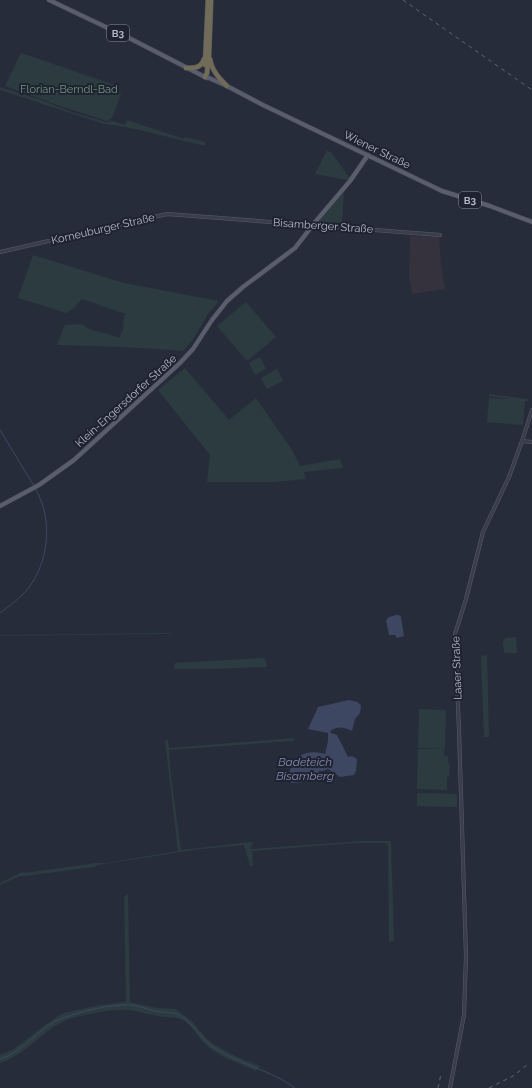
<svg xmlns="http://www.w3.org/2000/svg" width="532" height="1088" viewBox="0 0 532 1088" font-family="Raleway,sans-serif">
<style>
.medical{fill:#35323e}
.green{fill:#2c3b40}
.water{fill:#3e4762}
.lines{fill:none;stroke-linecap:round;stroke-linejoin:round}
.stream{stroke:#3e4762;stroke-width:1}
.minor-casing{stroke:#585c6a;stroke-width:4}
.major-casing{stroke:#434755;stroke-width:5}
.highway-casing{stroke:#454957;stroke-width:5.5}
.minor{stroke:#3a3e4c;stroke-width:3}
.major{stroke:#595d6c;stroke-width:4}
.highway{stroke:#716c58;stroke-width:4.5}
.rail{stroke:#5f6474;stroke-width:1;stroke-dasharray:4 4;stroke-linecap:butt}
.labels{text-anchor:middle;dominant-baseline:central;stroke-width:4;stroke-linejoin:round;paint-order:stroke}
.shield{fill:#1f2331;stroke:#898d9a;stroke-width:1}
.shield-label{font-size:10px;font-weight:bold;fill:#b6bac7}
.park-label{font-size:11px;fill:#70957f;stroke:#1f2331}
.street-label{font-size:11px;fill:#b6bac7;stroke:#1f2331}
.water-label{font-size:12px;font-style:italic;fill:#818cab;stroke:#1f2331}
</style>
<rect width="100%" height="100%" fill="#272c3b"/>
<polygon class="medical" points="410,236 439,237 441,264 445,289 412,294 409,276"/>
<g class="green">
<polygon points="21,53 118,86 117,91 121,93 112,118 107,121 63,107 5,86"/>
<polygon points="0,87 41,100 72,112 106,122 113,121 125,125 127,120 184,139 185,137 205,142 205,146 144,131 120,126 104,124 3,91 0,90"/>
<polygon points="327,150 330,152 331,152 349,177 348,180 315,174"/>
<polygon points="344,190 342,226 316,224"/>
<path d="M33,255L124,283L219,301L208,314L194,338L183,351C141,347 99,346 57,345L65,325L82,324C91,331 93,330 103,333C109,334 114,336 119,338L123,330L124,318L126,314L82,299L73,309L66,313L18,298Z"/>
<polygon points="246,302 276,337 247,361 217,326"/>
<polygon points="260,357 266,369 255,375 249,363"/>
<polygon points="185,368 229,420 256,398 292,450 300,466 340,459 343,468 304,472 306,479 273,482 207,482 210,455 158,390"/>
<polygon points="277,369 283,381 267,389 261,378"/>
<polygon points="489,394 528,399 528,401 525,401 523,425 487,422 489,398 511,399 489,396"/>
<polygon points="171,633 171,634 0,636 0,635"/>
<polygon points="516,637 517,653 504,653 503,643 505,638"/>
<polygon points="487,655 489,737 484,737 481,656"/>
<polygon points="265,658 267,667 208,669 174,669 175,663"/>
<polygon points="419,709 446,710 445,749 418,748"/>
<path d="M293,738L294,739L293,741L169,750L171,777L181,850L251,842L254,843L250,847L251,849L362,841H391L394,941L389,942L388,846L386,843H356L252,851L253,866H250L244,845L201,849L98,865L94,867L25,876H20L0,885V883L22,872C30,874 38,870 46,870L96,863H106L178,851L165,740H168L169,748Z"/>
<polygon points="418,749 444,749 444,756 448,756 448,763 450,764 449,777 447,777 447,790 417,789"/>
<polygon points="417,793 457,794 457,807 417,806"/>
<path d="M128,894L130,1002L157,1008L177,1009L178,1011L192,1021L207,1039L215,1045L237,1057L260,1066L256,1071C239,1063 218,1057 205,1044C198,1037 193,1027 185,1021C176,1016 168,1018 158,1016C148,1015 139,1011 129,1010C114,1008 80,1015 66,1020C62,1022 59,1024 55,1026C37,1038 22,1056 0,1063V1055L14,1049L45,1025L63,1013L100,1005L126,1002L124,897Z"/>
</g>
<g class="water">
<polygon points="396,615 399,615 401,617 404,636 397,638 395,635 389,635 386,620 389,617"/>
<path d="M349,700L357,702L361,705L360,713L355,719L352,731C343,727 339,726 330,731L331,733L337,735L348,757L352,756L357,759L356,771L354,775L340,777L328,769L323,771H318L320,774V777L316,781L292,783L288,778C292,757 304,748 325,754L328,741V733L308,729L318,707Z"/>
</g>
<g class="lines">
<g class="stream">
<polyline points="0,430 34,486"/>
<path d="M0,613C9,606 18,600 26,591C49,564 54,519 35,488"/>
<path d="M0,1059C25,1052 39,1026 63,1018C82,1011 111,1004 131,1005C139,1006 147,1009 155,1011C163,1013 174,1011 181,1016C195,1025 201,1040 216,1049C236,1061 259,1068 279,1078C285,1081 290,1085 295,1088"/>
</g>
<g class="minor-casing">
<g id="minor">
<polyline points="0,252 167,214 440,235"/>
<polyline points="522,441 532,442"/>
<polyline points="450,1088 464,1015 466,956 459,730 455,634 466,599 483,532 509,477 522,441 532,410"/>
</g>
</g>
<g class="major-casing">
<g id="major">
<polyline points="49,0 131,39 207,78"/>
<polyline points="205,77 209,78 227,86 263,105 442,191 490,206 532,222"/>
<polyline points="0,506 39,485 74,460 180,363 193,349 212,320 227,301 243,287 295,248 316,221 350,181 368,155"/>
</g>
</g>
<g class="highway-casing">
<g id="highway">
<path d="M210,59C212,71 219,78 227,86"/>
<polyline points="205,65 208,0"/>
<path d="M186,68C195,68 201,68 204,59"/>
<polyline points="205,77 207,73 209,54 211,0"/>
</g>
</g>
<use href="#minor" class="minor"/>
<use href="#major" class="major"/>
<use href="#highway" class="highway"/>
<g class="rail">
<polyline points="403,0 532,90"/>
<polyline points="438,1088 441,1074"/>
<polyline points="489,1088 513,1076 527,1065"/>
</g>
</g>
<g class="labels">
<g class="shield">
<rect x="107" y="25" width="22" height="16" rx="3"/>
<rect x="459" y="192" width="22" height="16" rx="3"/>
</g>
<g class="shield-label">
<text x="118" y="33">B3</text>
<text x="470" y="200">B3</text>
</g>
<g class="park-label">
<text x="69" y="89">Florian-Berndl-Bad</text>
</g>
<g class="street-label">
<text transform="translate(377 150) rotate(26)">Wiener Straße</text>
<text transform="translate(323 226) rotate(4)">Bisamberger Straße</text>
<text transform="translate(103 229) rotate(-13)">Korneuburger Straße</text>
<text transform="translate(126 401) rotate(-42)">Klein-Engersdorfer Straße</text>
<text transform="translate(457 668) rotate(-92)">Laaer Straße</text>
</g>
<g class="water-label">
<text x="305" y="762">Badeteich<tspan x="305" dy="14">Bisamberg</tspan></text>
</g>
</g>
</svg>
